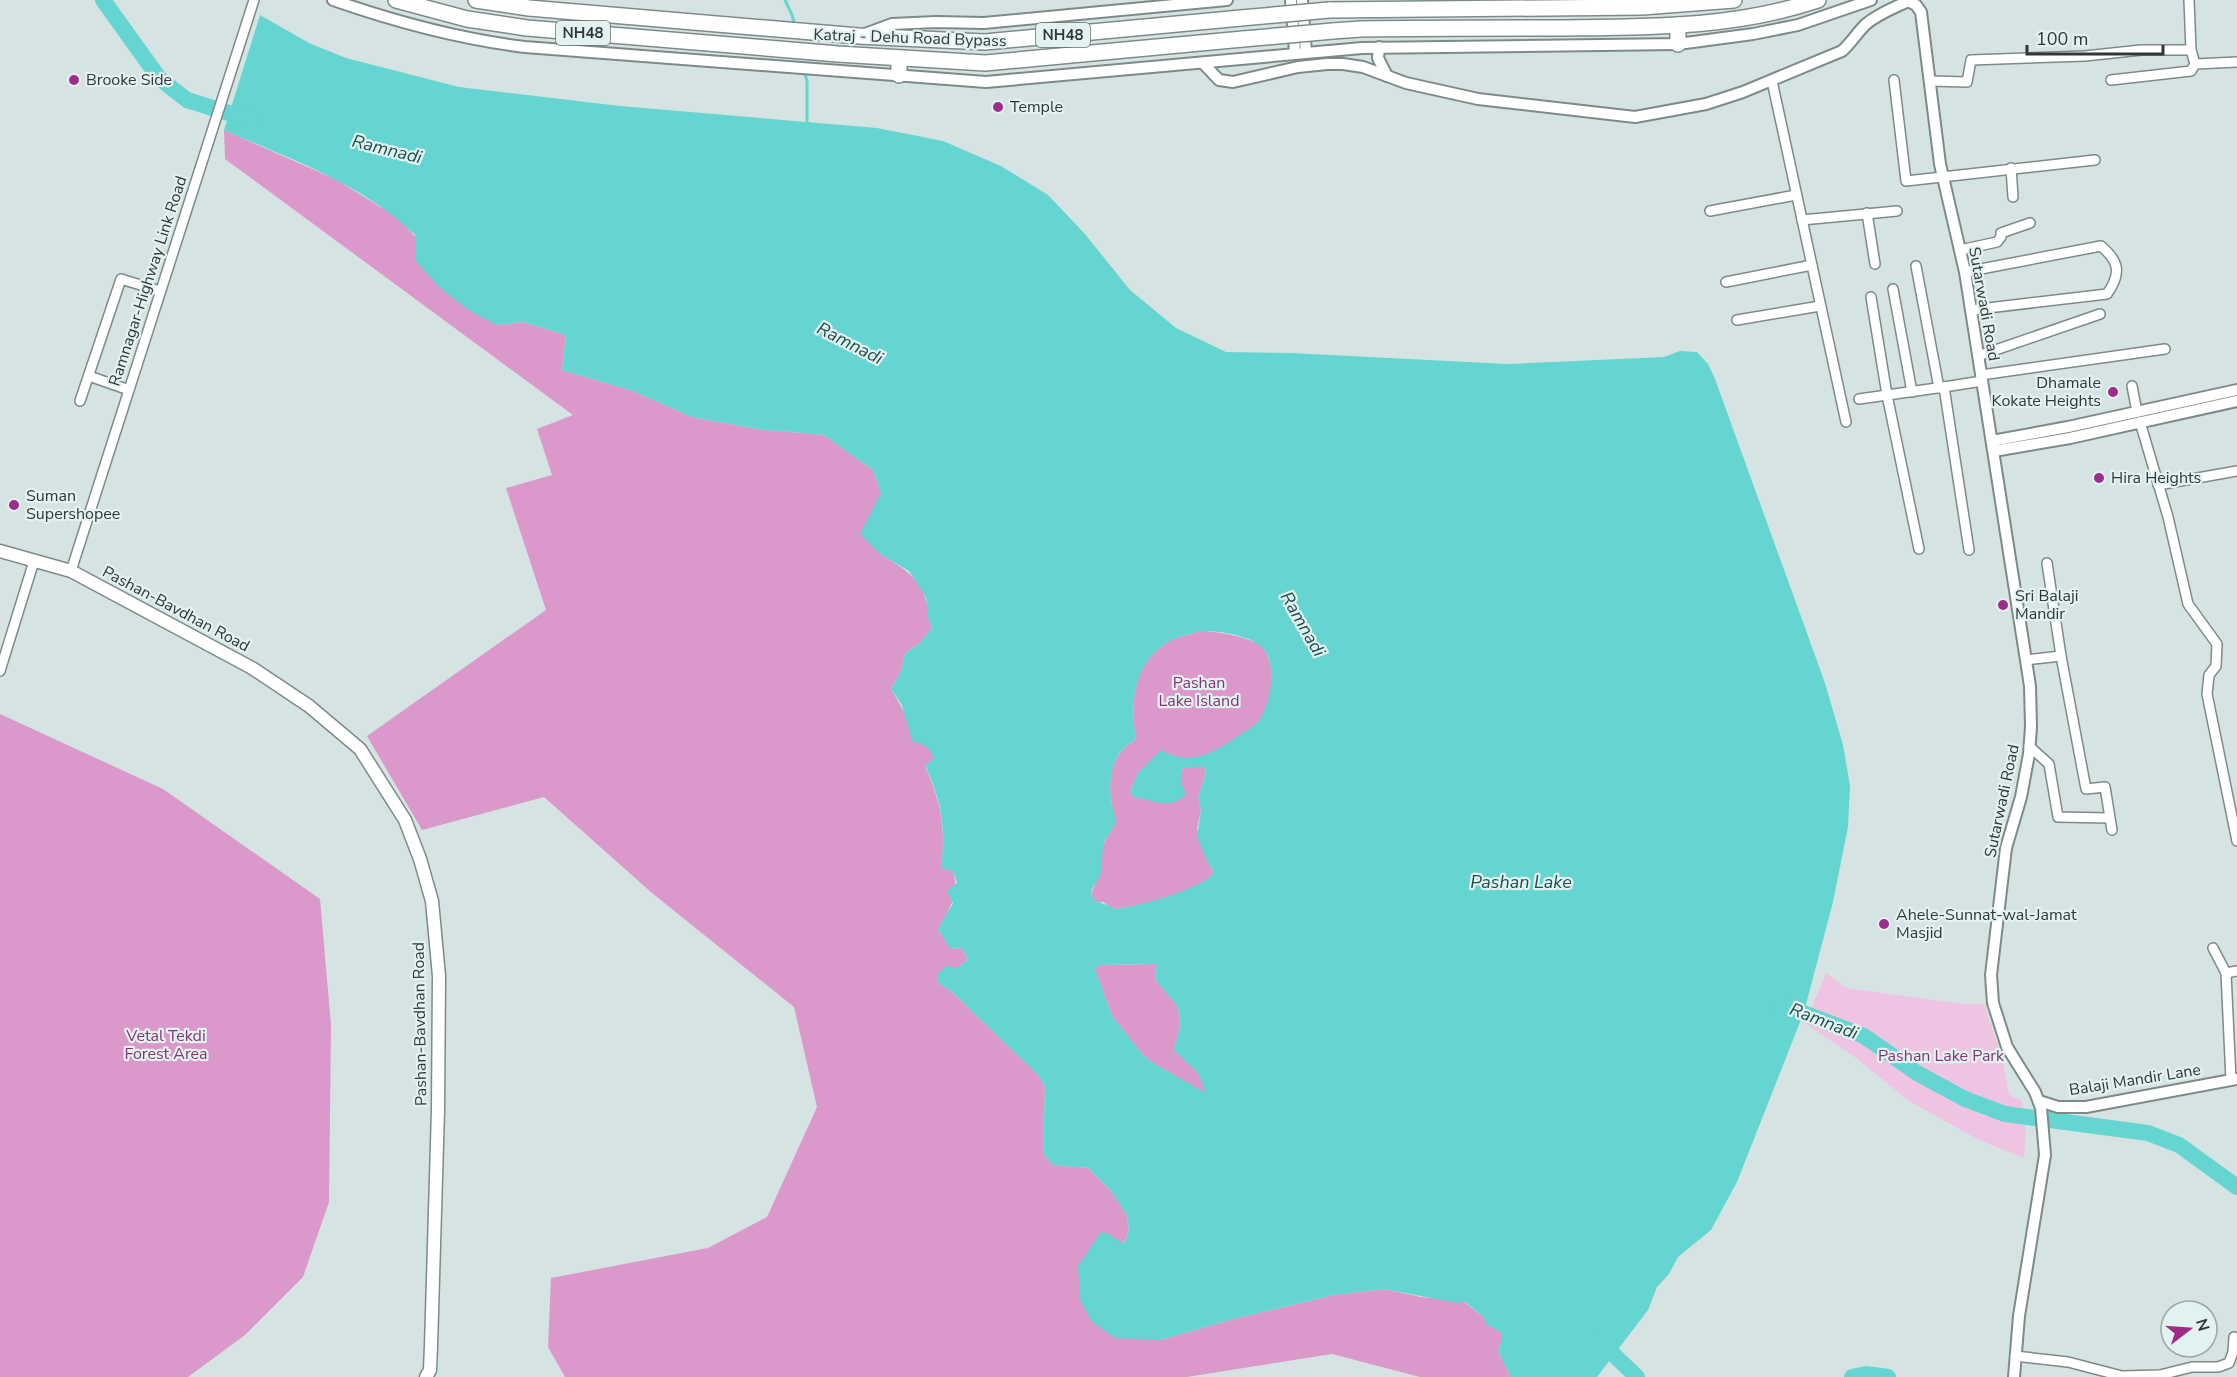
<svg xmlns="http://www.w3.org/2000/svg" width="2237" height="1377" viewBox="0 0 2237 1377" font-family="'Nunito Sans',sans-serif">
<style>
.green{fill:#efc4e3}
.forest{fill:#db98ca}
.water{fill:#65d5d1;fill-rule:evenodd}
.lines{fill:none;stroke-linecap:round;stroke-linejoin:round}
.stream{stroke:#65d5d1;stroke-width:3}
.river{stroke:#65d5d1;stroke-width:16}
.minor-casing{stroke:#7c8b8a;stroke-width:12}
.tertiary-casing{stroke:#7c8b8a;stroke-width:14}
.secondary-casing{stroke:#7c8b8a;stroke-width:15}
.trunk-casing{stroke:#7c8b8a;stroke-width:18}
.minor{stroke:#fff;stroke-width:9}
.tertiary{stroke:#fff;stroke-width:10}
.secondary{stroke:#fff;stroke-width:12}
.trunk{stroke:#fff;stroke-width:15}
.trunk-bridge-casing{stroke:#7c8b8a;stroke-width:18;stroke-linecap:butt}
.trunk-bridge{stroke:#fff;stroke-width:15}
.poi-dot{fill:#9e2d8a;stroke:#e2f2f0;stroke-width:2}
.labels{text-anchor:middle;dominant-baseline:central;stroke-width:4.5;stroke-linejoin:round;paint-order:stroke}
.shield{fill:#e2f2f0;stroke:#666f6e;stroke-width:1.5}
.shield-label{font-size:15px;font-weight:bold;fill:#313737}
.street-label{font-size:16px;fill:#313737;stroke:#e2f2f0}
.poi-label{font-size:16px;fill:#313737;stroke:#e2f2f0;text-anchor:start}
.park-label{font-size:16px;fill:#833573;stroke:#e2f2f0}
.water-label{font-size:18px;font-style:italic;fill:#1c4e4c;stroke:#e2f2f0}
</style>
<rect width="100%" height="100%" fill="#d5e4e3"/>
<path class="green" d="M1826,973L1846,988L1963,1004H1984L2003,1061L2009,1095L2021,1100C2027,1120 2026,1137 2024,1158L1979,1140L1909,1101L1856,1058L1805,1023Z"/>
<g class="forest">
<path d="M224,130L335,179L397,217L497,325L523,322L566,335L562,370L633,391L692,417L757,429L824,435L873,470L881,493L880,554C898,565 921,577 926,600C928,610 928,618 932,628L920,643L905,653L901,672L891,689L923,744L931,750L934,759L925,766C941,801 946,829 941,868L953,871C960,894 949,910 938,929L950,948L963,949L968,960L956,968L937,975L939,984L950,990L1038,1075L1045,1087L1043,1153L1053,1165L1088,1168L1112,1192L1127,1215L1129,1230L1123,1245L1109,1234L1160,1340L1237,1318L1334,1295L1384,1289L1421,1297L1463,1301L1486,1319V1324L1501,1332V1342L1498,1351L1511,1377H1420L1332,1354L1187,1377H565L548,1347L551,1278L708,1248L767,1217L817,1107L794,1007L652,893L544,797L422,830L367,736L546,610L506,488L552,475L537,429L573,415L225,159Z"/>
<path d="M1201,631C1214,631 1254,637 1263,648C1278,668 1272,703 1258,722C1249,733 1212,754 1199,757C1188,760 1177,757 1167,754L1138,773L1130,792L1134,797L1153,800L1181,783V771L1185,767H1204L1206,773L1198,797L1201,810L1197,829L1207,861L1214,872C1206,889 1134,908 1114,909L1103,902L1097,903C1084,891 1100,883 1100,870C1100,860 1101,848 1106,839C1109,833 1114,829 1115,822C1115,815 1112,807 1111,799C1108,776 1113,751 1136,740C1130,702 1133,661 1170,641C1179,636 1191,634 1201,631Z"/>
<polygon points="0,714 163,789 320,899 331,1025 329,1202 303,1277 245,1335 188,1377 0,1377"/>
<polygon points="1157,964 1155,979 1178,1007 1180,1027 1174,1050 1198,1073 1207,1094 1153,1063 1143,1055 1112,1016 1095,969 1100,965"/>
</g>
<path class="water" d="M260,15L309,43L346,58L459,87L620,106L877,128L943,141L1001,166L1048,195L1085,234L1130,290L1176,328L1226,352L1292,353L1507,364L1664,357L1680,351L1697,352L1708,364L1715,379L1825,683L1843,745L1850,786L1848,827L1833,902L1804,1012L1737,1182L1711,1230L1678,1257L1669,1274L1657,1287L1648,1310L1597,1377H1511L1498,1351L1501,1342V1332L1486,1324V1319L1464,1301L1457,1303L1384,1289L1334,1295L1237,1318L1160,1340L1115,1338L1092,1322L1080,1300L1078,1266L1101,1232L1109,1234L1124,1244L1129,1230L1127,1215L1112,1192L1088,1168L1053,1165L1043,1153L1045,1087L1038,1075L950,990L939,984L937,975L946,966L956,968L968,960L963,949L950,948L938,929L953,903L947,891L957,883L953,871L941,868C946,829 942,801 925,765L934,759C930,747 924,744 912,741L902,705L891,689L901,672L905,653L920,643L932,628L928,617L926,597L909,571L880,554L860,534L881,493L873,470L824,435L757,429L692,417L633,391L562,370L566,335L523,322L497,325L470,311L439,287L415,260V235C363,184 290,159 224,130ZM1201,631C1219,631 1244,634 1259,645C1280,659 1271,706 1257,723C1252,728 1244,732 1238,736C1214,753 1189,767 1161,750L1138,773L1130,792L1134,797C1153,800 1171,811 1186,794L1181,783V771L1185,767H1204L1206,773L1198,797L1201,810L1197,837L1207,861L1214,872C1206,888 1134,908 1114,909C1108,902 1095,905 1092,896C1089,887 1098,883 1100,876C1103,865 1101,854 1104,843C1106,836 1113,831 1115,823C1116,815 1112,807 1111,800C1108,777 1113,750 1136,740C1130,703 1133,661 1170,641C1179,636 1191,634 1201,631ZM1157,964L1155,979L1178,1007L1180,1027L1174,1050L1198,1073L1206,1093L1153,1063L1143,1055L1112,1016L1095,969L1100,965Z"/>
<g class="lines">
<g class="stream">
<polyline points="785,0 792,15 795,26"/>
<polyline points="804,71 807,81 807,122"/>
</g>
<g class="river">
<polyline points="103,0 159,78 187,100 251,120"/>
<polyline points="1782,1005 1864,1036 1917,1073 1965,1099 2005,1114 2148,1133 2179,1145 2237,1187"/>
<polyline points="1602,1337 1614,1355 1637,1377"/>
<polyline points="1852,1377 1866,1374 1888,1377"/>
</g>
<g class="minor-casing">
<g id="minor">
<polyline points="2189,0 2191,50 2195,64 2237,62"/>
<polyline points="1894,80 1906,181 2095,160"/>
<polyline points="2111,80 2191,71 2195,64"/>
<polyline points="1772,81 1846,422"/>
<polyline points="1930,81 1967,82 1971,60 2085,56 2141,50 2191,50"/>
<polyline points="2011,168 2013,197"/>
<polyline points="1710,211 1796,195"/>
<polyline points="1867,213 1875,264"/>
<polyline points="1802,220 1897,211"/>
<polyline points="1960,250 1997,242 2001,237 2001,233 2030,223"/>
<polyline points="1916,266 1939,388"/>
<path d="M1965,272L2101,246C2120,262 2121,274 2107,294L1971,310"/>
<polyline points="1726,282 1812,265"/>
<polyline points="1893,289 1912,392"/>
<polyline points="1871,297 1887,395 1919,549"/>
<polyline points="1737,320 1820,306"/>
<polyline points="1978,356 2100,314"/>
<polyline points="1981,375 2165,349"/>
<polyline points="89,376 129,390"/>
<polyline points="2132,386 2137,412"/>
<polyline points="1859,399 1944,387"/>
<polyline points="80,401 121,279 160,291"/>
<polyline points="2140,422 2168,517 2188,604 2217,644 2216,666 2209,675 2207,694 2237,841"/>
<polyline points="2158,485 2237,471"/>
<polyline points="1969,550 1944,387 1982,381"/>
<polyline points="2047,563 2061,656 2086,789 2105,787 2112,830"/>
<polyline points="71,571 254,0"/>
<polyline points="2026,660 2061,656"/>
<polyline points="0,671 34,561"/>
<polyline points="2029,746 2049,764 2058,817 2109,818"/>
<polyline points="2213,948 2226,973 2237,971"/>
<polyline points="2226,973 2231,1080"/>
<polyline points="2015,1356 2068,1362 2122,1376 2160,1375 2192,1367 2218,1367 2229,1363 2233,1352 2234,1337"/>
</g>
</g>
<g class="tertiary-casing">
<g id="tertiary">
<path d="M333,0C396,22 459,39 525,47L986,82L1362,48L1678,44L1753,34L1798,25L1871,0"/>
<polyline points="1291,0 1295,52"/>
<polyline points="1302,0 1306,52"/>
<polyline points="865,34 892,24 936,22 984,23 1227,0"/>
<polyline points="1379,47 1378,58 1387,76"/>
<path d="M1203,63L1219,80L1233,82L1298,67L1327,64H1343L1363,67L1406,83L1478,99L1635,117L1706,104L1743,92L1842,51C1851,43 1857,33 1865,25C1877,14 1894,8 1908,1L1916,5L1921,12L1940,164L1965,272L2030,686L2031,727L2029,754L2021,797L2006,848L1991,975L1993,1003L2007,1047L2035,1092L2041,1108L2045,1155L2019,1316L2014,1377"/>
<polyline points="1992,441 2068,427 2237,390"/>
<polyline points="1994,451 2070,438 2237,401"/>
<polyline points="2039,1101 2058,1107 2086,1107 2237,1079"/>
</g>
</g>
<g class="secondary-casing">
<polyline id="secondary" points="0,551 71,571 252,668 309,706 360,749 405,820 420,859 432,901 439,976 438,1110 431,1346 430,1370 426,1377"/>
</g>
<g class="trunk-casing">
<g id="trunk">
<polyline points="396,0 467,19 527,28 838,54 985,63 1243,39"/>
<polyline points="476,0 529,8 859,36 985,42 1241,18"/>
<polyline points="1329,10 1642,7 1734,0"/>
<path d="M1333,31L1361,29C1428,28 1495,28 1561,28C1650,27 1734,28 1818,0"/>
<polyline points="1678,44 1678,25"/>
<polyline points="899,75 899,58"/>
</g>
</g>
<use href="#minor" class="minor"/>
<use href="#tertiary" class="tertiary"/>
<use href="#secondary" class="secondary"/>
<use href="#trunk" class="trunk"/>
<g class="trunk-bridge-casing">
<g id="trunk-bridge">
<polyline points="1241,18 1329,10"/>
<polyline points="1243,39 1333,31"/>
</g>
</g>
<use href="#trunk-bridge" class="trunk-bridge"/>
</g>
<g class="poi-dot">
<circle cx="74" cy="80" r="6"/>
<circle cx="998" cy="107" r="6"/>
<circle cx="2113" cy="392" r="6"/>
<circle cx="2099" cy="478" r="6"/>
<circle cx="14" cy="505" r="6"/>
<circle cx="2003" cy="605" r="6"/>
<circle cx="1884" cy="924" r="6"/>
</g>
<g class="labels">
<g class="shield">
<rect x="556" y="21" width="54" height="24" rx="4.5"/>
<rect x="1036" y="23" width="54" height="24" rx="4.5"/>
</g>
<g class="shield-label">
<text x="583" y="33">NH48</text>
<text x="1063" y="35">NH48</text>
</g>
<g class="street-label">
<text transform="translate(910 38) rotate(2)">Katraj - Dehu Road Bypass</text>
<text transform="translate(148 281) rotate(-72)">Ramnagar-Highway Link Road</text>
<text transform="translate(1984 304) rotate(80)">Sutarwadi Road</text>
<text transform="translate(176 609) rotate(28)">Pashan-Bavdhan Road</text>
<text transform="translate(2002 801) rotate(-78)">Sutarwadi Road</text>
<text transform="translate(420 1024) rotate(-91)">Pashan-Bavdhan Road</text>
<text transform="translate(2135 1080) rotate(-9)">Balaji Mandir Lane</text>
</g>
<g class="poi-label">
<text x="86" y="80">Brooke Side</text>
<text x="1010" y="107">Temple</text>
<text x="2101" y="383" text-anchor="end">Dhamale<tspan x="2101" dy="18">Kokate Heights</tspan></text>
<text x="2111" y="478">Hira Heights</text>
<text x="26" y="496">Suman<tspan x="26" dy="18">Supershopee</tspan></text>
<text x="2015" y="596">Sri Balaji<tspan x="2015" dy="18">Mandir</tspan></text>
<text x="1896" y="915">Ahele-Sunnat-wal-Jamat<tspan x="1896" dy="18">Masjid</tspan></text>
</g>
<g class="park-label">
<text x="1199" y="683">Pashan<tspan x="1199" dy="18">Lake Island</tspan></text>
<text x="166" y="1036">Vetal Tekdi<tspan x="166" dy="18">Forest Area</tspan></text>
<text x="1941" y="1056">Pashan Lake Park</text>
</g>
<g class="water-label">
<text transform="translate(387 149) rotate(14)">Ramnadi</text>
<text transform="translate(850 343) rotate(27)">Ramnadi</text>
<text transform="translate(1303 624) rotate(60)">Ramnadi</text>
<text x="1521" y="882">Pashan Lake</text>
<text transform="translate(1824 1021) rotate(21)">Ramnadi</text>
</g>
</g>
<g transform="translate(2189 1329) rotate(73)"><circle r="28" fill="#e2f2f0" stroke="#9ba7a6" stroke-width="1.5"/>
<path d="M0-4.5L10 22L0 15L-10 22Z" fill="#9e2d8a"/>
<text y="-9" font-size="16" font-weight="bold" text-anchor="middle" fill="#313737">N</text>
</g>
<path d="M2027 45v9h136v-9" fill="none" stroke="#313737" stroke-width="3"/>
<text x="2036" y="45" font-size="18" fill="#313737" stroke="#e2f2f0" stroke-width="4.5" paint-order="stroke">100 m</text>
</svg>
